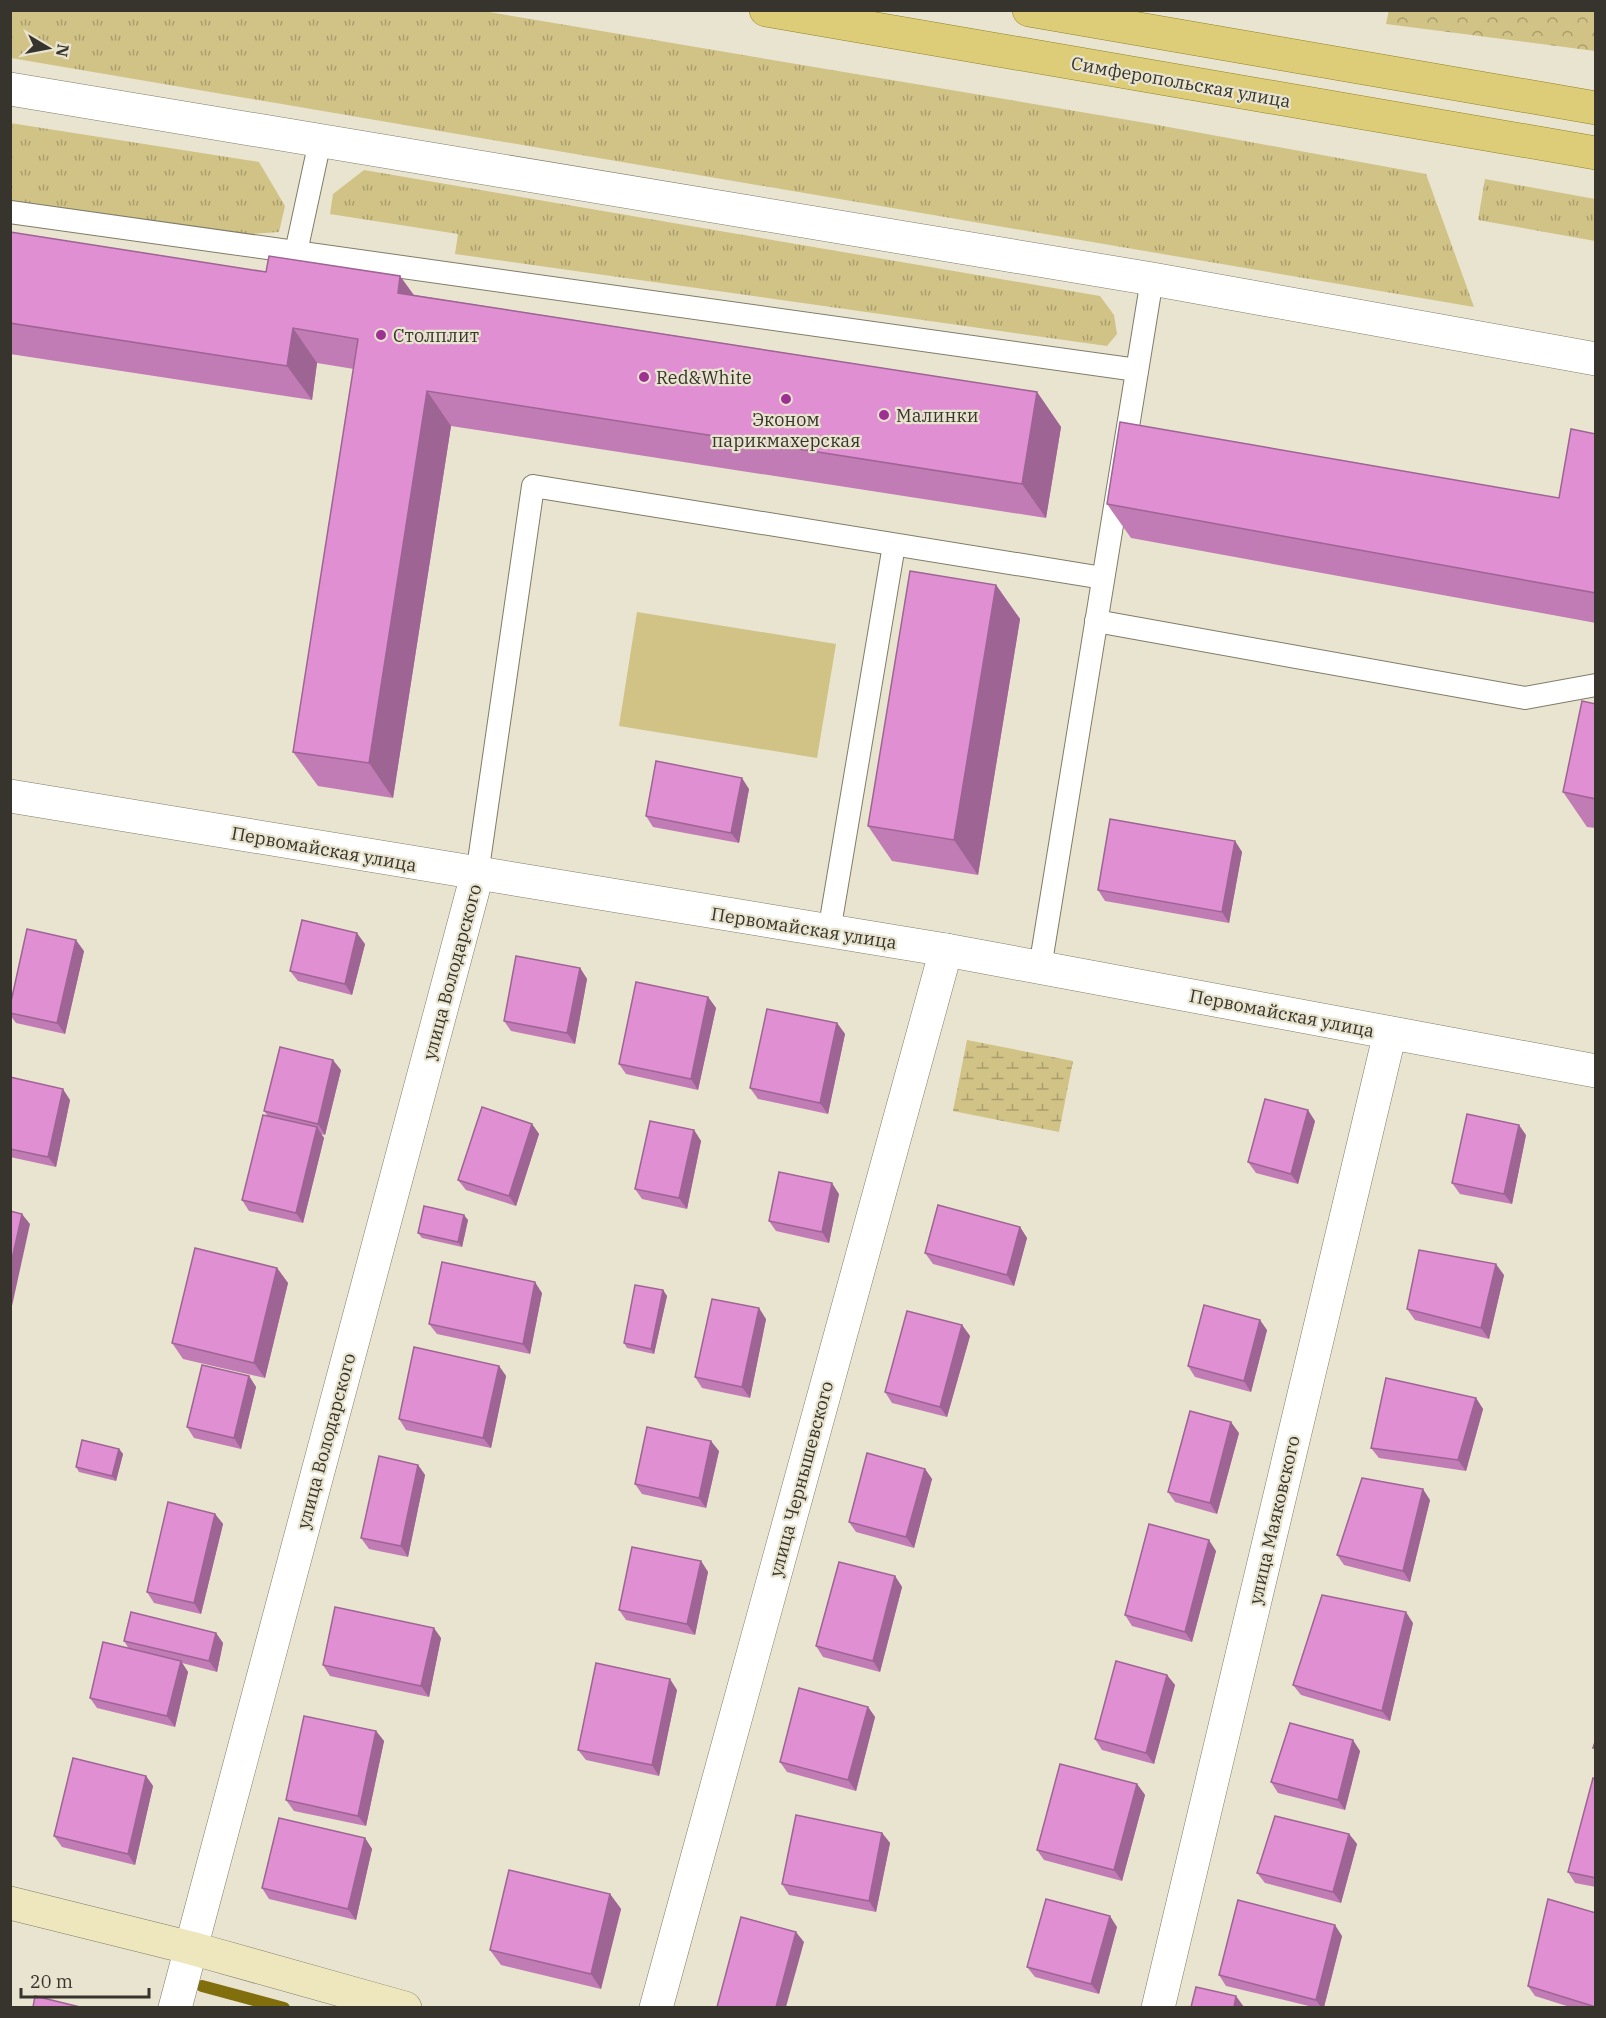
<svg xmlns="http://www.w3.org/2000/svg" width="1606" height="2018" viewBox="0 0 1606 2018" font-family="'IBM Plex Serif',serif">
<style>
.grass{fill:url(#grass-tufts)}
.forest{fill:url(#forest-crowns)}
.wetland{fill:url(#wetland-marsh)}
.garden{fill:#d1c286}
.lines{fill:none;stroke-linecap:round;stroke-linejoin:round}
.stream{stroke:#816f0d;stroke-width:12}
.lane-casing{stroke:#807c69;stroke-width:24}
.street-casing{stroke:#807c69;stroke-width:34}
.secondary-casing{stroke:#807c69;stroke-width:34}
.primary-casing{stroke:#948123;stroke-width:34}
.lane{stroke:#fff;stroke-width:22}
.street{stroke:#fff;stroke-width:33}
.secondary{stroke:#eee6bc;stroke-width:33}
.primary{stroke:#ddcd78;stroke-width:33}
.wall{fill:#c17bb5}
.shaded-wall{fill:#9d6494}
.building{fill:#e08fd3;stroke:#9d6494;stroke-width:1.5}
.poi-dot{fill:#9d3191;stroke:#e9e4cf;stroke-width:2}
.labels{text-anchor:middle;dominant-baseline:central;stroke-width:4.5;stroke-linejoin:round;paint-order:stroke}
.street-label{font-size:18px;fill:#36342c;stroke:#e9e4cf}
.poi-label{font-size:18px;fill:#36342c;stroke:#e9e4cf;text-anchor:start}
</style>
<defs>
<pattern id="grass-tufts" width="24" height="20" patternUnits="userSpaceOnUse" patternTransform="scale(1.5)"><rect width="24" height="20" fill="#d1c286"/><path d="M3 7l-1-3M5 7V3M7 7l1-3M15 17l-1-3M17 17v-4M19 17l1-3" fill="none" stroke="#aa9e6e"/></pattern>
<pattern id="forest-crowns" width="20" height="18" patternUnits="userSpaceOnUse" patternTransform="scale(1.5)"><rect width="20" height="18" fill="#d1c286"/><path d="M2 6a3 3 0 1 1 6 0M12 15a3 3 0 1 1 6 0" fill="none" stroke="#aa9e6e"/></pattern>
<pattern id="wetland-marsh" width="20" height="14" patternUnits="userSpaceOnUse" patternTransform="scale(1.5)"><rect width="20" height="14" fill="#d1c286"/><path d="M1 5h8M5 5V1M11 12h8M15 12V8" fill="none" stroke="#aa9e6e"/></pattern>
</defs>
<rect width="100%" height="100%" fill="#e9e4cf"/>
<g class="grass">
<polygon points="10,11 483,11 1152,124 1426,174 1474,307 11,58"/>
<polygon points="10,123 259,162 285,206 279,232 251,234 11,201"/>
<polygon points="364,170 1100,296 1114,315 1117,334 1107,346 455,254 458,234 330,214 333,194"/>
<polygon points="1485,179 1595,199 1595,241 1478,220"/>
</g>
<polygon class="forest" points="1389,10 1595,11 1595,51 1386,24"/>
<polygon class="wetland" points="967,1040 1073,1061 1059,1132 953,1111"/>
<polygon class="garden" points="637,612 836,644 817,758 619,726"/>
<g class="lines">
<polyline class="stream" points="202,1986 284,2008"/>
<g class="lane-casing">
<g id="lane">
<polyline points="10,212 1137,370"/>
<polyline points="296,252 320,141"/>
<polyline points="1096,621 1525,698 1596,685"/>
<polyline points="477,875 533,486 1103,578"/>
<polyline points="829,932 894,545"/>
<polyline points="1040,968 1152,279"/>
</g>
</g>
<g class="street-casing">
<g id="street">
<polyline points="10,89 1152,279 1596,359"/>
<polyline points="10,796 946,950 1596,1071"/>
<polyline points="175,2008 477,875"/>
<polyline points="656,2008 946,950"/>
<polyline points="1158,2008 1390,1033"/>
</g>
</g>
<g class="secondary-casing">
<polyline id="secondary" points="10,1903 191,1948 405,2008"/>
</g>
<g class="primary-casing">
<g id="primary">
<polyline points="766,10 1596,153"/>
<polyline points="1029,10 1596,108"/>
</g>
</g>
<use href="#lane" class="lane"/>
<use href="#street" class="street"/>
<use href="#secondary" class="secondary"/>
<use href="#primary" class="primary"/>
</g>
<g class="wall">
<polygon points="10,232 266,272 400,276 414,295 1037,392 1061,427 1046,518 451,426 393,798 318,786 293,752 354,369 317,363 312,400 10,354"/>
<polygon points="1596,434 1596,623 1131,538 1107,504 1559,498"/>
<polygon points="996,585 1020,619 978,875 892,861 868,826"/>
<polygon points="1596,704 1596,828 1587,827 1563,792"/>
<polygon points="749,789 739,843 653,827 646,816"/>
<polygon points="1235,841 1242,852 1229,923 1105,901 1098,890"/>
<polygon points="365,944 352,995 298,981 290,971"/>
<polygon points="84,951 65,1034 16,1023 10,1015 10,1006"/>
<polygon points="580,968 587,979 575,1044 511,1031 504,1021"/>
<polygon points="708,997 716,1008 698,1090 626,1074 619,1064"/>
<polygon points="837,1023 845,1034 828,1114 758,1099 750,1088"/>
<polygon points="341,1070 325,1135 321,1134 324,1138 303,1223 249,1211 242,1200 267,1115 264,1111"/>
<polygon points="10,1077 70,1100 56,1167 10,1157"/>
<polygon points="1315,1121 1298,1184 1256,1173 1248,1162"/>
<polygon points="532,1124 539,1134 516,1206 466,1190 458,1180"/>
<polygon points="694,1130 701,1141 687,1209 642,1199 635,1189"/>
<polygon points="1526,1135 1512,1204 1460,1194 1452,1183"/>
<polygon points="839,1194 829,1243 776,1231 769,1221"/>
<polygon points="468,1220 462,1247 422,1238 418,1233"/>
<polygon points="1020,1227 1027,1238 1014,1286 933,1264 925,1253"/>
<polygon points="277,1268 288,1283 265,1378 183,1359 172,1343"/>
<polygon points="1504,1275 1489,1339 1415,1320 1407,1309"/>
<polygon points="663,1290 667,1296 654,1354 627,1348 624,1343"/>
<polygon points="542,1293 530,1354 437,1334 429,1324"/>
<polygon points="766,1319 750,1398 702,1388 695,1377"/>
<polygon points="962,1325 970,1336 947,1417 892,1403 885,1392"/>
<polygon points="1267,1330 1251,1392 1195,1377 1188,1366"/>
<polygon points="499,1366 506,1376 491,1448 406,1430 399,1419"/>
<polygon points="249,1376 256,1387 241,1449 194,1438 187,1427"/>
<polygon points="1476,1398 1483,1409 1466,1471 1379,1458 1371,1448"/>
<polygon points="1239,1433 1217,1514 1175,1502 1168,1492"/>
<polygon points="119,1449 123,1454 116,1481 79,1472 76,1467"/>
<polygon points="719,1451 706,1508 642,1494 635,1484"/>
<polygon points="418,1465 425,1475 408,1557 369,1549 361,1538"/>
<polygon points="925,1469 932,1479 914,1548 856,1532 849,1522"/>
<polygon points="1430,1500 1410,1582 1344,1565 1337,1555"/>
<polygon points="215,1514 223,1524 201,1614 154,1603 147,1592"/>
<polygon points="1216,1551 1192,1642 1132,1626 1125,1615"/>
<polygon points="701,1561 708,1572 695,1635 626,1620 619,1610"/>
<polygon points="895,1576 902,1587 880,1672 823,1657 816,1646"/>
<polygon points="1413,1623 1390,1721 1301,1695 1293,1685"/>
<polygon points="216,1633 223,1643 217,1672 182,1663 188,1672 175,1727 97,1708 90,1698 129,1649 124,1641"/>
<polygon points="441,1638 429,1697 330,1676 323,1665"/>
<polygon points="1167,1675 1175,1685 1154,1764 1102,1750 1095,1739"/>
<polygon points="677,1690 659,1776 586,1760 578,1750"/>
<polygon points="868,1707 875,1717 856,1791 787,1772 780,1762"/>
<polygon points="376,1731 384,1741 366,1826 294,1811 286,1800"/>
<polygon points="1360,1751 1345,1810 1278,1793 1271,1782"/>
<polygon points="146,1776 153,1786 135,1865 62,1847 54,1836"/>
<polygon points="1596,1779 1596,1887 1575,1883 1568,1872"/>
<polygon points="1137,1784 1145,1795 1122,1881 1044,1860 1037,1850"/>
<polygon points="882,1833 890,1843 876,1912 789,1895 782,1884"/>
<polygon points="1349,1834 1357,1844 1341,1903 1265,1883 1257,1873"/>
<polygon points="365,1838 372,1849 356,1920 269,1899 262,1888"/>
<polygon points="610,1894 621,1909 601,1989 501,1965 490,1950"/>
<polygon points="1117,1927 1099,1994 1035,1977 1027,1967"/>
<polygon points="1342,1936 1324,2007 1313,2007 1226,1986 1219,1975"/>
<polygon points="1528,1986 1596,2007 1570,2007 1535,1996"/>
</g>
<g class="shaded-wall">
<polygon points="400,276 424,310 398,293"/>
<polygon points="293,328 317,363 312,400 287,366"/>
<polygon points="427,391 451,426 393,798 369,763"/>
<polygon points="1037,392 1061,427 1046,518 1022,484"/>
<polygon points="996,585 1020,619 978,875 954,840"/>
<polygon points="742,778 749,789 739,843 731,833"/>
<polygon points="1235,841 1242,852 1229,923 1222,912"/>
<polygon points="357,933 365,944 352,995 345,984"/>
<polygon points="76,940 84,951 65,1034 57,1023"/>
<polygon points="580,968 587,979 575,1044 567,1033"/>
<polygon points="708,997 716,1008 698,1090 691,1079"/>
<polygon points="837,1023 845,1034 828,1114 820,1103"/>
<polygon points="333,1060 341,1070 325,1135 318,1124"/>
<polygon points="63,1089 70,1100 56,1167 48,1157"/>
<polygon points="1308,1110 1315,1121 1298,1184 1291,1174"/>
<polygon points="532,1124 539,1134 516,1206 509,1196"/>
<polygon points="1519,1125 1526,1135 1512,1204 1504,1194"/>
<polygon points="317,1127 324,1138 303,1223 296,1213"/>
<polygon points="694,1130 701,1141 687,1209 679,1198"/>
<polygon points="832,1183 839,1194 829,1243 822,1232"/>
<polygon points="22,1214 30,1224 12,1306 10,1304 10,1268"/>
<polygon points="464,1215 468,1220 462,1247 458,1242"/>
<polygon points="1020,1227 1027,1238 1014,1286 1007,1275"/>
<polygon points="1496,1264 1504,1275 1489,1339 1481,1328"/>
<polygon points="277,1268 288,1283 265,1378 254,1363"/>
<polygon points="535,1282 542,1293 530,1354 523,1344"/>
<polygon points="663,1290 667,1296 654,1354 651,1349"/>
<polygon points="759,1308 766,1319 750,1398 742,1387"/>
<polygon points="1260,1320 1267,1330 1251,1392 1244,1381"/>
<polygon points="962,1325 970,1336 947,1417 940,1407"/>
<polygon points="499,1366 506,1376 491,1448 483,1438"/>
<polygon points="249,1376 256,1387 241,1449 234,1438"/>
<polygon points="1476,1398 1483,1409 1466,1471 1458,1460"/>
<polygon points="1231,1422 1239,1433 1217,1514 1210,1503"/>
<polygon points="711,1441 719,1451 706,1508 699,1498"/>
<polygon points="119,1449 123,1454 116,1481 112,1476"/>
<polygon points="418,1465 425,1475 408,1557 401,1546"/>
<polygon points="925,1469 932,1479 914,1548 906,1537"/>
<polygon points="1423,1489 1430,1500 1410,1582 1403,1571"/>
<polygon points="215,1514 223,1524 201,1614 194,1603"/>
<polygon points="1209,1540 1216,1551 1192,1642 1185,1632"/>
<polygon points="701,1561 708,1572 695,1635 687,1624"/>
<polygon points="895,1576 902,1587 880,1672 873,1661"/>
<polygon points="1406,1612 1413,1623 1390,1721 1382,1711"/>
<polygon points="434,1628 441,1638 429,1697 421,1686"/>
<polygon points="216,1633 223,1643 217,1672 209,1661"/>
<polygon points="181,1661 188,1672 175,1727 167,1716"/>
<polygon points="1167,1675 1175,1685 1154,1764 1146,1753"/>
<polygon points="670,1679 677,1690 659,1776 652,1765"/>
<polygon points="868,1707 875,1717 856,1791 848,1780"/>
<polygon points="376,1731 384,1741 366,1826 358,1816"/>
<polygon points="1353,1740 1360,1751 1345,1810 1338,1800"/>
<polygon points="146,1776 153,1786 135,1865 128,1854"/>
<polygon points="1137,1784 1145,1795 1122,1881 1114,1870"/>
<polygon points="882,1833 890,1843 876,1912 869,1901"/>
<polygon points="1349,1834 1357,1844 1341,1903 1333,1892"/>
<polygon points="365,1838 372,1849 356,1920 348,1909"/>
<polygon points="610,1894 621,1909 601,1989 591,1974"/>
<polygon points="1110,1916 1117,1927 1099,1994 1091,1984"/>
<polygon points="1335,1925 1342,1936 1324,2007 1321,2007 1316,2000"/>
<polygon points="796,1932 804,1942 786,2007 776,2007"/>
<polygon points="1236,1996 1244,2007 1234,2007"/>
</g>
<g class="building">
<polygon points="10,232 266,272 269,256 400,276 398,293 1037,392 1022,484 427,391 369,763 293,752 358,339 293,328 287,366 10,323"/>
<polygon points="1120,422 1559,498 1571,429 1596,434 1596,593 1107,504"/>
<polygon points="910,571 996,585 954,840 868,826"/>
<polygon points="1582,701 1596,704 1596,799 1563,792"/>
<polygon points="656,761 742,778 731,833 646,816"/>
<polygon points="1110,819 1235,841 1222,912 1098,890"/>
<polygon points="302,920 357,933 345,984 290,971"/>
<polygon points="27,929 76,940 57,1023 10,1013 10,1006"/>
<polygon points="516,956 580,968 567,1033 504,1021"/>
<polygon points="636,982 708,997 691,1079 619,1064"/>
<polygon points="767,1009 837,1023 820,1103 750,1088"/>
<polygon points="280,1047 333,1060 318,1124 264,1111"/>
<polygon points="10,1077 63,1089 48,1157 10,1149"/>
<polygon points="1265,1099 1308,1110 1291,1174 1248,1162"/>
<polygon points="482,1107 532,1124 509,1196 458,1180"/>
<polygon points="1467,1114 1519,1125 1504,1194 1452,1183"/>
<polygon points="263,1115 317,1127 296,1213 242,1200"/>
<polygon points="650,1121 694,1130 679,1198 635,1189"/>
<polygon points="779,1172 832,1183 822,1232 769,1221"/>
<polygon points="938,1205 1020,1227 1007,1275 925,1253"/>
<polygon points="424,1206 464,1215 458,1242 418,1233"/>
<polygon points="10,1211 22,1214 10,1268"/>
<polygon points="195,1248 277,1268 254,1363 172,1343"/>
<polygon points="1419,1250 1496,1264 1481,1328 1407,1309"/>
<polygon points="442,1262 535,1282 523,1344 429,1324"/>
<polygon points="635,1285 663,1290 651,1349 624,1343"/>
<polygon points="712,1299 759,1308 742,1387 695,1377"/>
<polygon points="1204,1305 1260,1320 1244,1381 1188,1366"/>
<polygon points="907,1311 962,1325 940,1407 885,1392"/>
<polygon points="414,1347 499,1366 483,1438 399,1419"/>
<polygon points="202,1365 249,1376 234,1438 187,1427"/>
<polygon points="1386,1378 1476,1398 1458,1460 1371,1448"/>
<polygon points="1190,1411 1231,1422 1210,1503 1168,1492"/>
<polygon points="647,1427 711,1441 699,1498 635,1484"/>
<polygon points="82,1440 119,1449 112,1476 76,1467"/>
<polygon points="867,1453 925,1469 906,1537 849,1522"/>
<polygon points="379,1456 418,1465 401,1546 361,1538"/>
<polygon points="1362,1478 1423,1489 1403,1571 1337,1555"/>
<polygon points="168,1502 215,1514 194,1603 147,1592"/>
<polygon points="1149,1524 1209,1540 1185,1632 1125,1615"/>
<polygon points="632,1547 701,1561 687,1624 619,1610"/>
<polygon points="839,1562 895,1576 873,1661 816,1646"/>
<polygon points="1322,1595 1406,1612 1382,1711 1293,1685"/>
<polygon points="335,1607 434,1628 421,1686 323,1665"/>
<polygon points="131,1612 216,1633 209,1661 124,1641"/>
<polygon points="103,1642 181,1661 167,1716 90,1698"/>
<polygon points="1116,1661 1167,1675 1146,1753 1095,1739"/>
<polygon points="596,1663 670,1679 652,1765 578,1750"/>
<polygon points="799,1688 868,1707 848,1780 780,1762"/>
<polygon points="304,1716 376,1731 358,1816 286,1800"/>
<polygon points="1290,1723 1353,1740 1338,1800 1271,1782"/>
<polygon points="1596,1739 1596,1748 1593,1748"/>
<polygon points="73,1758 146,1776 128,1854 54,1836"/>
<polygon points="1060,1764 1137,1784 1114,1870 1037,1850"/>
<polygon points="1593,1778 1596,1779 1596,1878 1568,1872"/>
<polygon points="796,1815 882,1833 869,1901 782,1884"/>
<polygon points="1275,1816 1349,1834 1333,1892 1257,1873"/>
<polygon points="279,1818 365,1838 348,1909 262,1888"/>
<polygon points="509,1870 610,1894 591,1974 490,1950"/>
<polygon points="1046,1899 1110,1916 1091,1984 1027,1967"/>
<polygon points="1548,1899 1596,1913 1596,2007 1528,1986"/>
<polygon points="1238,1900 1335,1925 1316,2000 1219,1975"/>
<polygon points="741,1917 796,1932 776,2007 717,2007"/>
<polygon points="1196,1987 1236,1996 1234,2007 1191,2007"/>
<polygon points="35,1996 80,2007 33,2007"/>
</g>
<g class="poi-dot">
<circle cx="381" cy="335" r="6"/>
<circle cx="644" cy="377" r="6"/>
<circle cx="786" cy="399" r="6"/>
<circle cx="884" cy="415" r="6"/>
</g>
<g class="labels">
<g class="street-label">
<text transform="translate(1181 82) rotate(10)">Симферопольская улица</text>
<text transform="translate(324 849) rotate(10)">Первомайская улица</text>
<text transform="translate(804 928) rotate(9)">Первомайская улица</text>
<text transform="translate(452 972) rotate(-75)">улица Володарского</text>
<text transform="translate(1282 1013) rotate(11)">Первомайская улица</text>
<text transform="translate(326 1441) rotate(-75)">улица Володарского</text>
<text transform="translate(801 1479) rotate(-75)">улица Чернышевского</text>
<text transform="translate(1274 1520) rotate(-77)">улица Маяковского</text>
</g>
<g class="poi-label">
<text x="393" y="335">Столплит</text>
<text x="656" y="377">Red&amp;White</text>
<text x="896" y="415">Малинки</text>
<text x="786" y="419" text-anchor="middle">Эконом<tspan x="786" dy="21">парикмахерская</tspan></text>
</g>
</g>
<rect width="1606" height="2018" fill="none" stroke="#36342c" stroke-width="24"/>
<g transform="translate(48 48) rotate(100)" stroke="#e9e4cf" stroke-width="4.5" paint-order="stroke">
<path d="M0-4.5L10 22L0 15L-10 22Z" fill="#36342c"/>
<text y="-9" font-size="16" font-weight="bold" text-anchor="middle" fill="#36342c">N</text>
</g>
<path d="M21 1988v9h128v-9" fill="none" stroke="#36342c" stroke-width="3"/>
<text x="30" y="1988" font-size="18" fill="#36342c" stroke="#e9e4cf" stroke-width="4.5" paint-order="stroke">20 m</text>
</svg>
